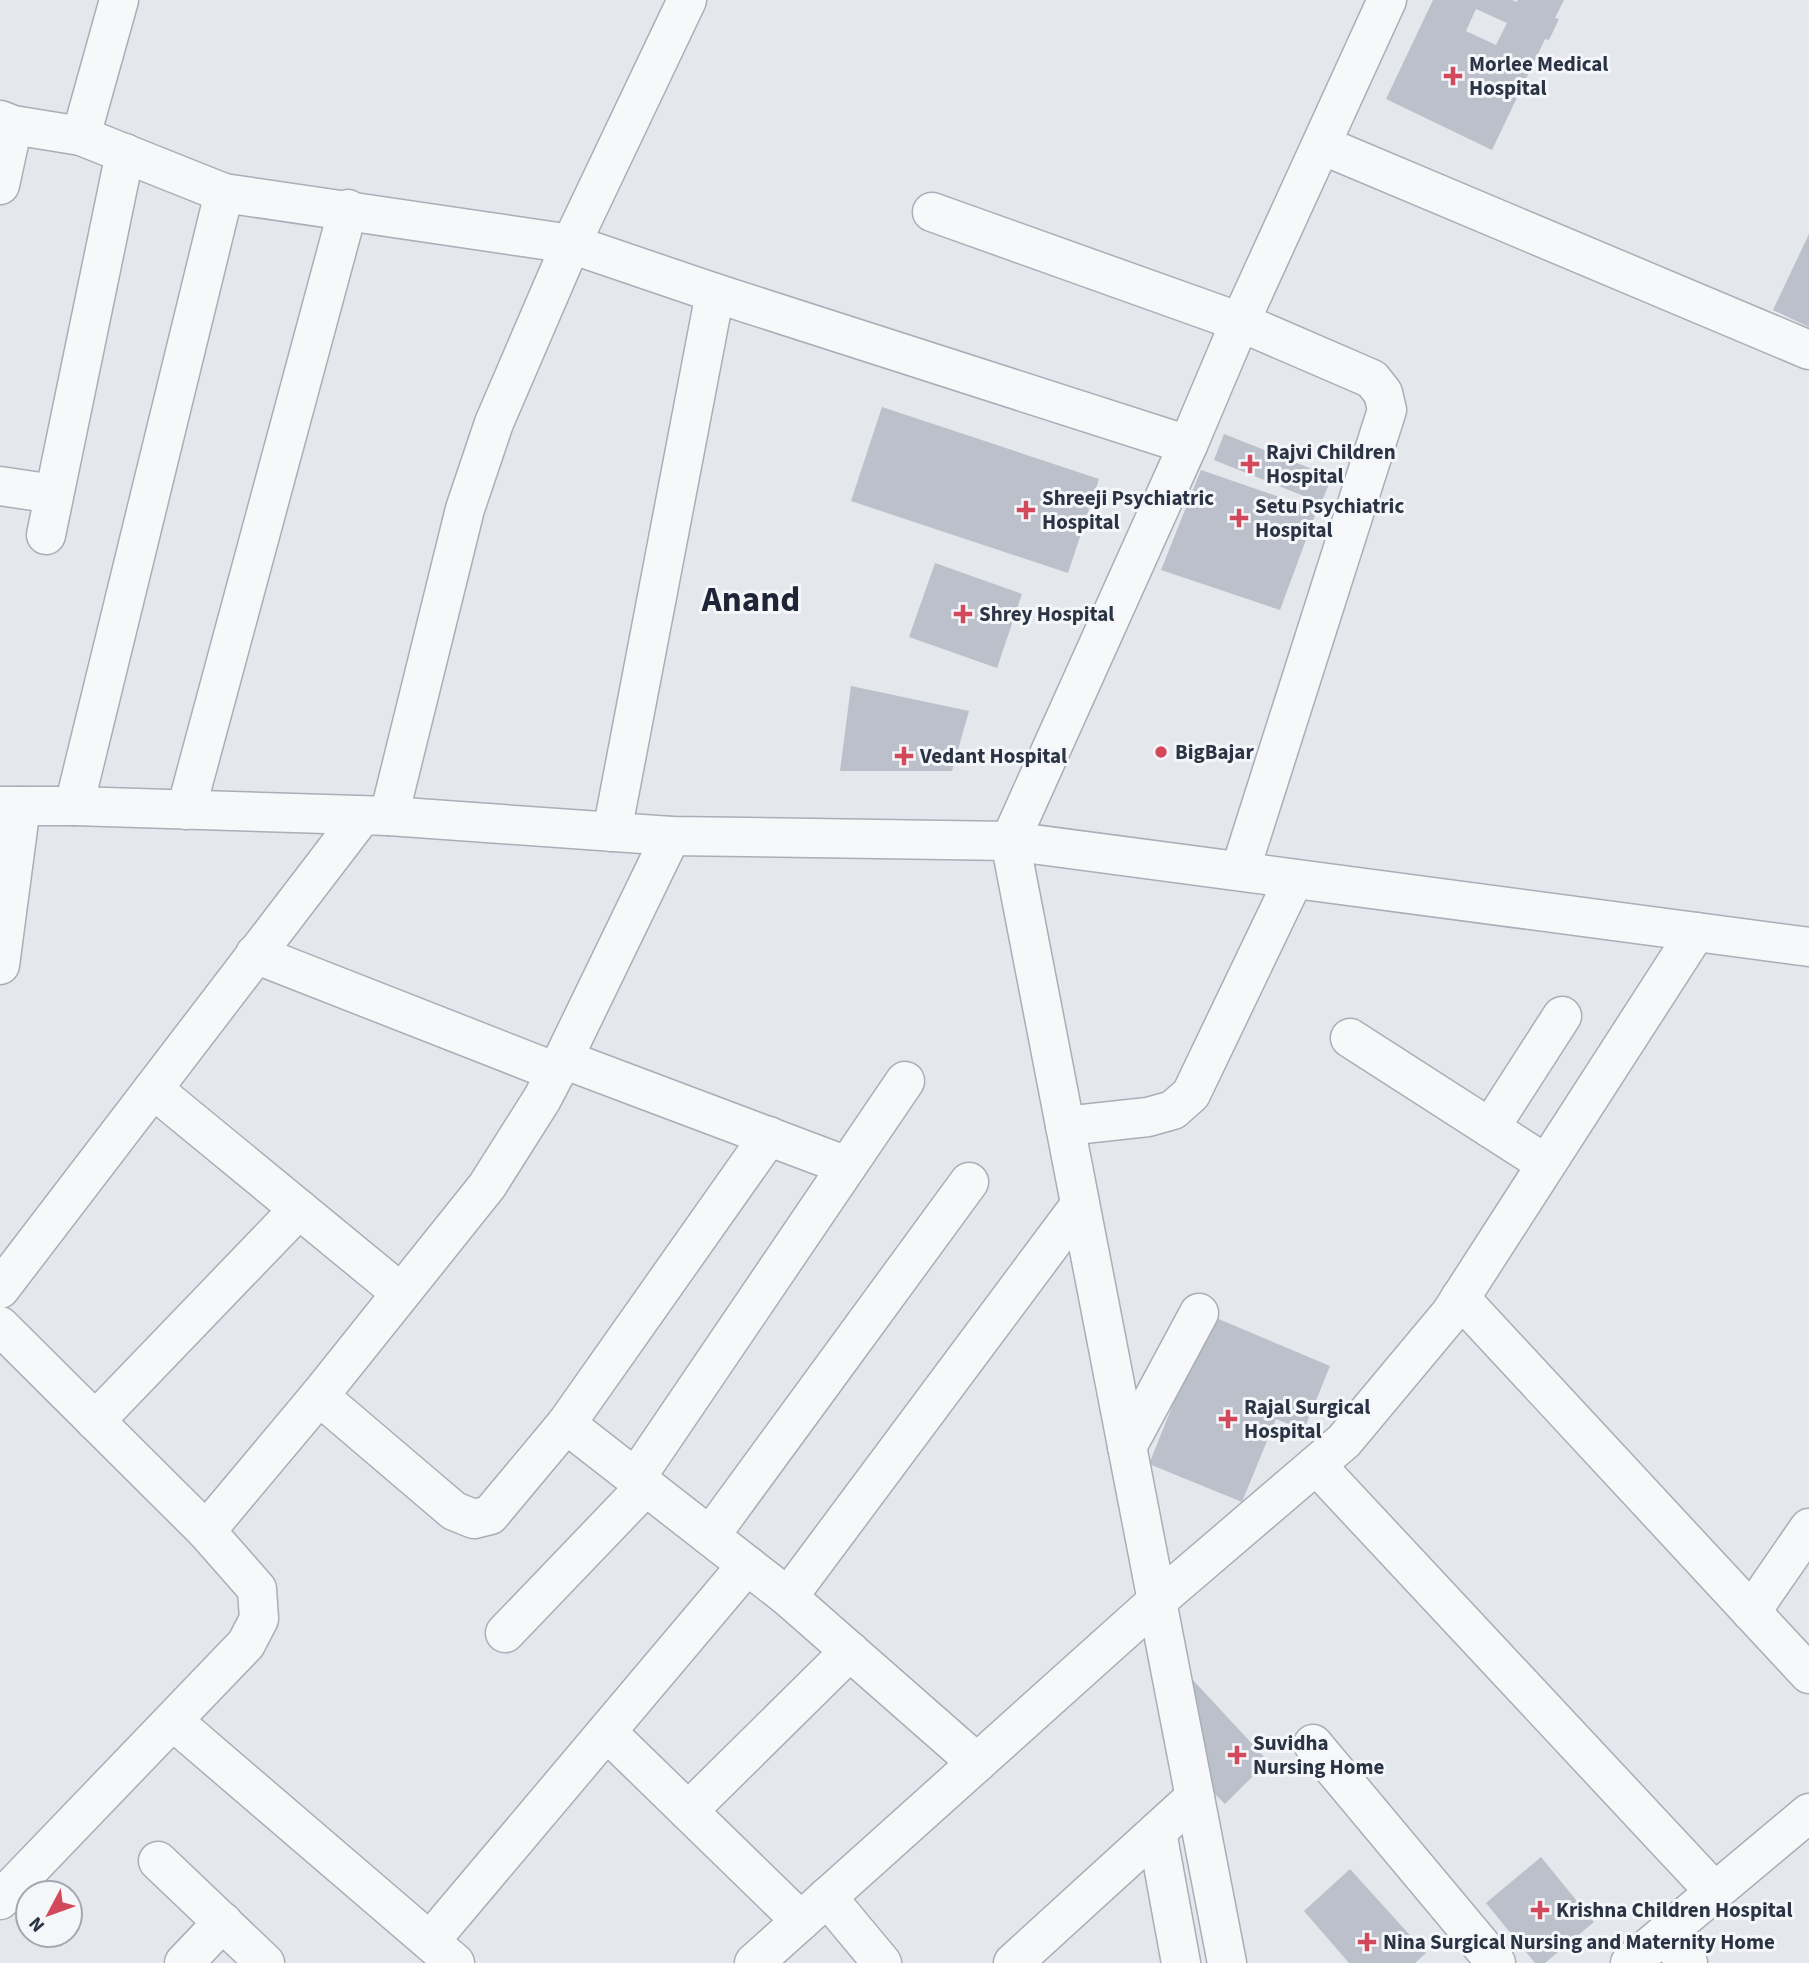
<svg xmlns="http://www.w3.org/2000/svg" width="1809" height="1963" viewBox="0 0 1809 1963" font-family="'Source Sans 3',sans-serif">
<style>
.building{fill:#bbc0ca;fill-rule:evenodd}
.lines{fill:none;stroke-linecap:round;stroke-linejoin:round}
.minor-casing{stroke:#a9aeb7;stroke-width:41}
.minor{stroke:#f7f8fa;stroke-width:38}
.poi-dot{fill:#d1495b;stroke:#f4f6f9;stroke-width:2.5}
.labels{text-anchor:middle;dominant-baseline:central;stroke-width:6;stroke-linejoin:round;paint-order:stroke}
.poi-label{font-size:21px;font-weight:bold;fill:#2b3445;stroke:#f4f6f9;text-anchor:start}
.town-label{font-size:35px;font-weight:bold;fill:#1d2536;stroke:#f4f6f9}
</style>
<rect width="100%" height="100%" fill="#e4e7ec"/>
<g class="building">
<path d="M1433,0H1512L1517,2L1518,0H1564L1555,18L1559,19L1549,40L1545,39L1492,150L1386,99ZM1476,9L1507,23L1496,45L1466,31Z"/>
<polygon points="1809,234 1809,327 1773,310"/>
<polygon points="882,407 1099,479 1068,573 851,501"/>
<polygon points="1224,434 1332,477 1321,503 1214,460"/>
<polygon points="1201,470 1317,510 1280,610 1161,570"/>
<polygon points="935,563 1022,594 997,668 909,637"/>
<polygon points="851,686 969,711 952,771 840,771"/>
<polygon points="1209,1315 1330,1366 1304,1430 1276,1419 1242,1502 1149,1464"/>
<polygon points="1192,1679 1268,1761 1225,1804 1209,1788"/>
<polygon points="1541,1857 1594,1922 1545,1963 1535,1963 1486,1903"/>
<polygon points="1350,1869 1426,1953 1415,1963 1349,1963 1304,1911"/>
</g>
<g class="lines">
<g class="minor-casing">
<g id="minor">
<polyline points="0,120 13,125 81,136 224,193 571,244 715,293 1188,445"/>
<polyline points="81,136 119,0"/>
<polyline points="1322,145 1809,350"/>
<polyline points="0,185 13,125"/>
<polyline points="932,212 1240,322 1372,379 1383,393 1387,410 1240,871"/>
<polyline points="0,486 54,494"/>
<polyline points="46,535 125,153"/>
<polyline points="0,806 74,806 389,816 671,836 1010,841 1809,947"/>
<polyline points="74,806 224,193"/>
<polyline points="186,810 348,209"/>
<polyline points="389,816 465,509 494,423 571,244 687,0"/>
<polyline points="612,832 715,293"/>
<polyline points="255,954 556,1072"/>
<polyline points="0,965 21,806"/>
<polyline points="1350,1038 1546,1164"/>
<polyline points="563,1059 847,1166"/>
<polyline points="153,1089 401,1293"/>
<polyline points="1065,1126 1148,1117 1173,1110 1191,1094 1294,879"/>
<polyline points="1490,1128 1562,1016"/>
<polyline points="0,1289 361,817"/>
<polyline points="1460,1298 1809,1674"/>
<polyline points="0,1326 206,1531 257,1589 259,1619 246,1644 0,1900"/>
<polyline points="319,1396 454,1511 474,1519 490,1515 566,1424 769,1136"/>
<polyline points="95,1421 299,1209"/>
<polyline points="566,1424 788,1597 977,1763"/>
<polyline points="1127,1447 1199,1313"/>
<polyline points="1316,1465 1715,1892"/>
<polyline points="635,1479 905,1081"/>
<polyline points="206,1531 319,1396 487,1186 542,1099 563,1059 671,836"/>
<polyline points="710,1536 969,1182"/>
<polyline points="788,1597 1080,1205"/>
<polyline points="1751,1612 1809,1528"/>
<polyline points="505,1633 646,1486"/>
<polyline points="173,1721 455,1963"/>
<polyline points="607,1732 801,1921"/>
<polyline points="1313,1744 1496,1963"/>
<polyline points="688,1811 850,1651"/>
<polyline points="1157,1832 1181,1963"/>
<polyline points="158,1861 265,1963"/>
<polyline points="827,1897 882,1963"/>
<polyline points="1664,1935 1688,1963"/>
<polyline points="430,1941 747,1565"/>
<polyline points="184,1963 223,1922"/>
<polyline points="754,1963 1157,1601 1344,1441 1450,1314 1696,932"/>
<polyline points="1013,1963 1195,1797"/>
<polyline points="1227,1963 1010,841 1188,445 1240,322 1387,0"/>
<polyline points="1630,1963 1809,1813"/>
</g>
</g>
<use href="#minor" class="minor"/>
</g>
<g class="poi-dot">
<path d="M1449.5 65.5h7v7h7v7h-7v7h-7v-7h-7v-7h7z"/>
<path d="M1246.5 453.5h7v7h7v7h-7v7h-7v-7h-7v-7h7z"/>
<path d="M1022.5 499.5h7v7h7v7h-7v7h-7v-7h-7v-7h7z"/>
<path d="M1235.5 507.5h7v7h7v7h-7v7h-7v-7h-7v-7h7z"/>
<path d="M959.5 603.5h7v7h7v7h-7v7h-7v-7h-7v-7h7z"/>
<circle cx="1161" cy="752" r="7"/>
<path d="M900.5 745.5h7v7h7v7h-7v7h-7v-7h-7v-7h7z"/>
<path d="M1224.5 1408.5h7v7h7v7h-7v7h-7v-7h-7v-7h7z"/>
<path d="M1233.5 1744.5h7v7h7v7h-7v7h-7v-7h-7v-7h7z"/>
<path d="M1536.5 1899.5h7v7h7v7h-7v7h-7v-7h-7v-7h7z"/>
<path d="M1363.5 1931.5h7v7h7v7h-7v7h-7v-7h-7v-7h7z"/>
</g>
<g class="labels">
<g class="poi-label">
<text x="1469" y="64">Morlee Medical<tspan x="1469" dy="24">Hospital</tspan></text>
<text x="1266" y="452">Rajvi Children<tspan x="1266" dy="24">Hospital</tspan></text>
<text x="1042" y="498">Shreeji Psychiatric<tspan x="1042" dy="24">Hospital</tspan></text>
<text x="1255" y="506">Setu Psychiatric<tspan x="1255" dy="24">Hospital</tspan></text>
<text x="979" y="614">Shrey Hospital</text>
<text x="1175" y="752">BigBajar</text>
<text x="920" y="756">Vedant Hospital</text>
<text x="1244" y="1407">Rajal Surgical<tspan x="1244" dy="24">Hospital</tspan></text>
<text x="1253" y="1743">Suvidha<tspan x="1253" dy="24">Nursing Home</tspan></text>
<text x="1556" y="1910">Krishna Children Hospital</text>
<text x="1383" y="1942">Nina Surgical Nursing and Maternity Home</text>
</g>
<g class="town-label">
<text x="751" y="600">Anand</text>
</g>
</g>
<g transform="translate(49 1914) rotate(229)"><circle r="33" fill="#f4f6f9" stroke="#a4a8b1" stroke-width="2"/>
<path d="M0-5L12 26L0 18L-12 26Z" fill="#d1495b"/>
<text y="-10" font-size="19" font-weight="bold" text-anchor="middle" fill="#2b3445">N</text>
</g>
</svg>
